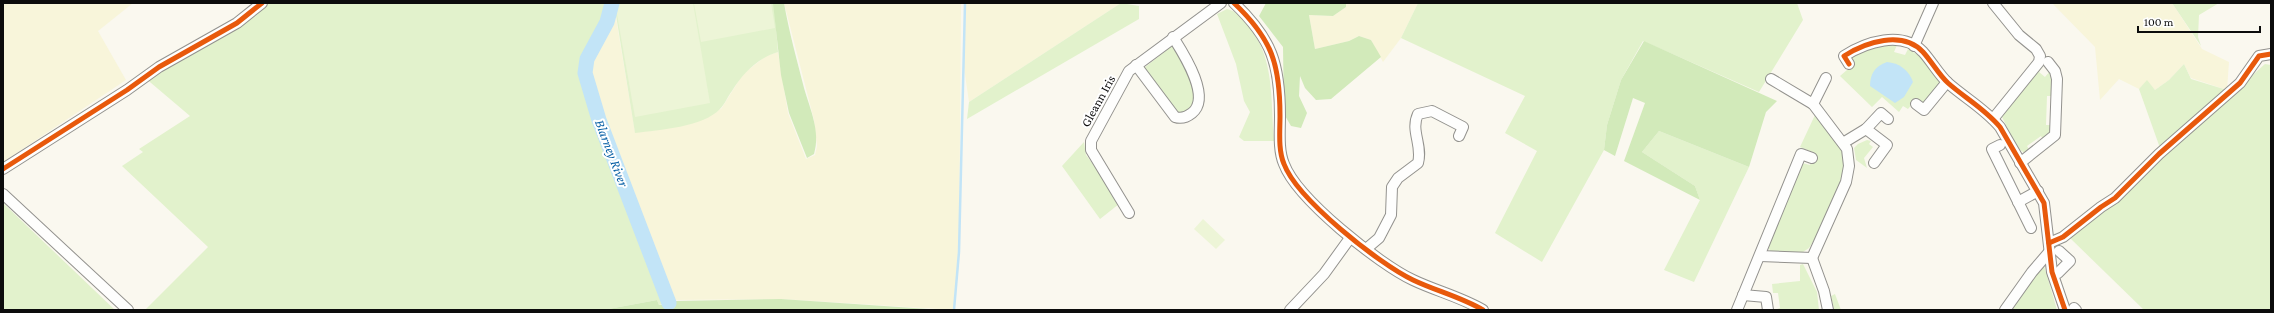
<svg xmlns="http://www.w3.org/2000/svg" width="2274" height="313" viewBox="0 0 2274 313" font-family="'Crimson Pro',serif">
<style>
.farmland{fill:#f8f5da}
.green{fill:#e2f2cc}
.forest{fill:#d2eaba}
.pitch{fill:#edf5d7}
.water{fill:#c2e4f7}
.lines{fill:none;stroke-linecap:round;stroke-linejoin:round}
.stream{stroke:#c2e4f7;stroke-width:2.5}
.river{stroke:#c2e4f7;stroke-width:15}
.minor-casing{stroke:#93928e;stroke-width:12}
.minor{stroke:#fefefd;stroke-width:10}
.cycleway-casing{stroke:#fff;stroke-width:8}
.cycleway{stroke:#e8590c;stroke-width:5}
.labels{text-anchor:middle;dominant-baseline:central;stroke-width:4;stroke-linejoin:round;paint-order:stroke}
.street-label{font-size:13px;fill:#0c0c0c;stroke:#fff}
.water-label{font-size:14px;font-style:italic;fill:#0b62a7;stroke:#fff}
</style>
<rect width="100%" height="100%" fill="#faf8ef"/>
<g class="farmland">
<polygon points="3,3 133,3 98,31 126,80 3,162"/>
<polygon points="784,3 961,3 959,264 954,310 782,299 670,300 597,108 586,74 590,60 615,12 635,132 721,109 743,74 766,56 778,52 788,113 806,159 815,155 817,146 814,120"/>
<polygon points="966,3 1121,3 969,102 963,61"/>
<polygon points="1346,3 1418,3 1401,38 1383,62 1371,40 1359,36 1349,41 1315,49 1309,15 1333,16 1346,7"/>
<polygon points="2172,3 2202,49 2229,62 2227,90 2191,78 2184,64 2169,80 2155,90 2147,81 2139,89 2119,79 2100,100 2095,47 2053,4"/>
</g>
<g class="green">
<polygon points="262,3 612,3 607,22 587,59 585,73 604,134 669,303 659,305 657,300 603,310 145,310 208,247 122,166 143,152 139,149 190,116 144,77"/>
<path d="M614,3H774L778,52C758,58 743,73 732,91C728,96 725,104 720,109C703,127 659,130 635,133Z"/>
<polygon points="1121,3 1139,6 1139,19 967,119 969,102"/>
<polygon points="1418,3 1797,3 1803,20 1759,92 1643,41 1621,80 1607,125 1604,150 1542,262 1495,233 1537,151 1505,133 1525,96 1401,38"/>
<polygon points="2172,3 2219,3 2199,15 2198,37 2201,46"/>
<path d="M1227,9C1236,11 1243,18 1248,25C1276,60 1270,100 1274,141H1244L1239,137L1250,112L1244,101L1236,64L1217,14Z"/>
<path d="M1173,45L1177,46C1185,66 1197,85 1193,106L1183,112H1177L1144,68Z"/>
<polygon points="1880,45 1897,45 1894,52 1905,55 1908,49 1923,58 1941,82 1923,103 1917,98 1908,109 1903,106 1899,112 1882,97 1872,107 1840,76 1854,64 1849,56"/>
<polygon points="2048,56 2050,57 2039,72 2045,77 2050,71 2053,77 2054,96 2047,96 2046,125 2052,125 2051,132 2044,141 2041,136 2027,146 2030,151 2025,153 2018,149 2002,117"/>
<polygon points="2184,64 2191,79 2227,90 2160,148 2139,89 2147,80 2155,90 2169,80"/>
<polygon points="2265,64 2271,65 2271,310 2144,310 2070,238"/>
<path d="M1815,115C1824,126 1839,140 1843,155C1848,177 1822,230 1809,248L1800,254L1772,253L1767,246L1802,163L1810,165L1815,153L1800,147Z"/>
<polygon points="1659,131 1749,167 1694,282 1664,270 1700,200 1695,186 1642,152"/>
<polygon points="1867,140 1871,141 1869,144 1873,147 1864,158 1867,168 1856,160 1854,148 1858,144"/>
<polygon points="1084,142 1086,155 1110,187 1119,204 1100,219 1062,166"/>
<polygon points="3,203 115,310 3,310"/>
<polygon points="2043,262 2057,310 2007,310"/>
<polygon points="1803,264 1817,292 1819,310 1774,310 1780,308 1778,293 1773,293 1772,284 1800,281 1800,265"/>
<polygon points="1835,294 1841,310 1834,310 1831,296"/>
</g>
<g class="forest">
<path d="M773,3H784C789,32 797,60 804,88C810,109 821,132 814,154L807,158L789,113L781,75Z"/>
<polygon points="1266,3 1346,3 1346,7 1333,16 1309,15 1315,49 1349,41 1359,36 1371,40 1381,57 1331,99 1316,100 1305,88 1300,76 1299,96 1307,113 1301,128 1291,126 1284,114 1283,47 1259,16"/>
<polygon points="1644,41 1777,101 1766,112 1749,167 1659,131 1642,152 1695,186 1700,200 1624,161 1645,103 1633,98 1615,156 1604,150 1607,125 1621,80"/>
<polygon points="781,299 943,310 603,310 657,300 659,305 674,305 676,301"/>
</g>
<g class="pitch">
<polygon points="615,3 693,3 710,103 635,117"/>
<polygon points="694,3 771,3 775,28 701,42"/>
<polygon points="1203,219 1225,240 1216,249 1194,229"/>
</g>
<path class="water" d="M1887,62C1899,63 1909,70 1913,82L1904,97L1895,103L1870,86C1870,74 1875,66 1887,62Z"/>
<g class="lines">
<polyline class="stream" points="954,310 959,252 965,3"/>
<polyline class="river" points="612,3 607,22 587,59 585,73 599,120 669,303"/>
<g class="minor-casing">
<g id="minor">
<path d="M1234,3C1272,39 1280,64 1280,116C1280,131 1278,150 1284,164C1297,199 1379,264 1413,280C1436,291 1461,297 1483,310"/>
<polyline points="1993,3 2019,35 2036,49 2040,56 2039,62 1993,119"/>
<polyline points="1914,46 1933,3"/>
<path d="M1849,64L1844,56C1866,42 1902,30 1923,52C1932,62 1939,75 1948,83C1965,98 1985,109 2000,127L2044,203L2052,272L2065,310"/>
<path d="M1136,65L1175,117C1181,119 1187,117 1192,113C1212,97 1183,53 1173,37"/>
<polyline points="1771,79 1813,104 1847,149 1849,166 1846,182 1812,258"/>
<polyline points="1813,104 1826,78"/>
<polyline points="1916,104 1924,110 1947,82"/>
<polyline points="1866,129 1887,145 1874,163"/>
<polyline points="1843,143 1866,129 1881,113 1888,119"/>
<polyline points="2000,145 1992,149 2031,228"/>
<polyline points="2020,163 2055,135 2057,79 2055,71 2048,62"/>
<polyline points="3,169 127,90 159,67 237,23 262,3"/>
<polyline points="3,194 128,310"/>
<polyline points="2018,202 2038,191"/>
<polyline points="1129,213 1091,150 1091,141 1129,71 1221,3"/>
<polyline points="2049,243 2063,237 2101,207 2115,198 2159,154 2240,83 2259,56 2271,54"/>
<path d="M1366,249L1379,238L1391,215L1392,187L1398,178L1418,163C1423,145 1410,131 1418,114L1432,111L1463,127L1459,136"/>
<polyline points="1760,256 1812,258"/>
<polyline points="1812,258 1824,291 1828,310"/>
<polyline points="2053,274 2058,273 2070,261 2059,251"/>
<polyline points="1743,295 1766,297 1768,310"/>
<polyline points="2074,308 2076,310"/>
<polyline points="1290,310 1324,274 1350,238"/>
<polyline points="1737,310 1801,154 1812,158"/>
<polyline points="2005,310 2032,272 2050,251"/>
</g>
</g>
<use href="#minor" class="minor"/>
<g class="cycleway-casing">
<g id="cycleway">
<path d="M1234,3C1272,39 1280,64 1280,116C1280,131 1278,150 1284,164C1297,199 1379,264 1413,280C1436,291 1461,297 1483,310"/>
<path d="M1849,64L1844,56C1866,42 1902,30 1923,52C1932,62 1939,75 1948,83C1965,98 1985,109 2000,127L2044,203L2052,272L2065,310"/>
<polyline points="3,169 127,90 159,67 237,23 262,3"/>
<polyline points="2049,243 2063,237 2101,207 2115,198 2159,154 2240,83 2259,56 2271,54"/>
</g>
</g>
<use href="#cycleway" class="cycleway"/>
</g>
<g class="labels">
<g class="street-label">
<text transform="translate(1098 101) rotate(-61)">Gleann Iris</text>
</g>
<g class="water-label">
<text transform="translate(612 153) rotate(69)">Blarney River</text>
</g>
</g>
<rect width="2274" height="313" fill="none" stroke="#0c0c0c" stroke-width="8"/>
<path d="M2138 26v6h122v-6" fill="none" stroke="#0c0c0c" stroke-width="2"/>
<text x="2144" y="26" font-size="12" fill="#0c0c0c" stroke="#ffffff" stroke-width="3" paint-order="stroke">100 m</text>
</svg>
